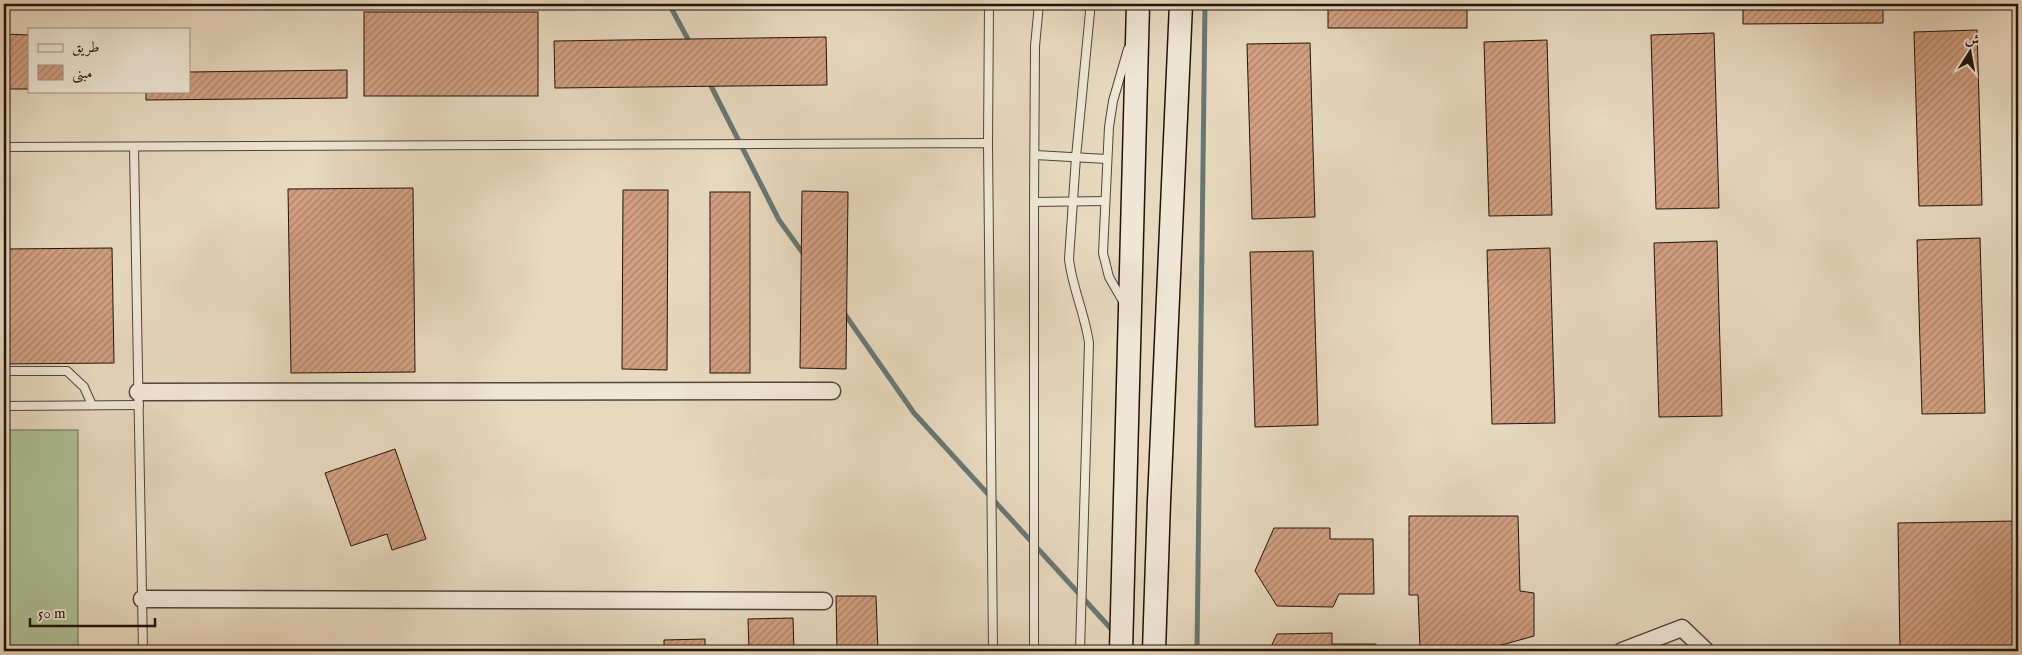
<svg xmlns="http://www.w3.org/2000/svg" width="2022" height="655" viewBox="0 0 2022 655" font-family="'IM FELL English',Amiri,serif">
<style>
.garden{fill:#aec097;stroke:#676a52}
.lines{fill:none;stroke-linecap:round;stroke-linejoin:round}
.stream{stroke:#687773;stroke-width:5}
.building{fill:url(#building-hatch);stroke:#20130c}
.lane-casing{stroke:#524438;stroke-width:10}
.street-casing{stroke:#524438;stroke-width:19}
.secondary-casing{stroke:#20130c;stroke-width:25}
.lane{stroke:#efe6d5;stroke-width:8}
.street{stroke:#efe6d5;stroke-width:16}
.secondary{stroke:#efe6d5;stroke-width:22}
</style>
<defs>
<pattern id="building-hatch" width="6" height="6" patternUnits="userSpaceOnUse" patternTransform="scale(1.25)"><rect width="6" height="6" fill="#d29f80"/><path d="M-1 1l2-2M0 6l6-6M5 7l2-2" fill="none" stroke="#aa8067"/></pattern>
</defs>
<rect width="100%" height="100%" fill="#e7d8be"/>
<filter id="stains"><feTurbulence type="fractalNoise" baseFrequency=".004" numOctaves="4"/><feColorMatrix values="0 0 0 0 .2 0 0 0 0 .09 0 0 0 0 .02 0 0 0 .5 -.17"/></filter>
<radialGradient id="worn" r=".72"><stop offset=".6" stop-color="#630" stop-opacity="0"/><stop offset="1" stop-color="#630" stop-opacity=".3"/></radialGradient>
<rect class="garden" x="4" y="430" width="74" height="221"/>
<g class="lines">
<g class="stream">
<polyline points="669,4 690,43"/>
<polyline points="709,82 779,220 805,256"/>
<polyline points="844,313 914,413 1114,632"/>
<polyline points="1197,651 1205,4"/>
</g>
</g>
<g class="building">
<rect x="1328" y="4" width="139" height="24"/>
<polygon points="1743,4 1883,4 1883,23 1743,24"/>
<rect x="364" y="12" width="174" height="84"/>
<polygon points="1977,30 1982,205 1919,206 1914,32"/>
<polygon points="1714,33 1719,208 1656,209 1651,35"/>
<polygon points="4,34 29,35 29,89 4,89"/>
<polygon points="826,37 827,85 555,88 554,41"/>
<polygon points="1547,40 1552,215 1489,216 1484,42"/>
<polygon points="1310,43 1315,217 1252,219 1247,44"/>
<polygon points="347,70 347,98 146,100 146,91 189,91 189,72"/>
<polygon points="413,188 415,372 291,373 288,189"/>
<polygon points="623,190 668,190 667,370 622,369"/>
<polygon points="802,191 848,192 846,369 800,368"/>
<rect x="710" y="192" width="40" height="181"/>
<polygon points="1980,238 1985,413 1922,414 1917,240"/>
<polygon points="1717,241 1722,416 1659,417 1654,243"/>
<polygon points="112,248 114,363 4,364 4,249"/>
<polygon points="1550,248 1555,423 1492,424 1487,250"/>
<polygon points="1313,251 1318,425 1255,427 1250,252"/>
<polygon points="395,449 426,539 392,550 387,534 351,546 325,473"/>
<polygon points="1409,516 1518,516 1520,591 1534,593 1534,636 1480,651 1420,649 1418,595 1409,595"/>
<polygon points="2018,521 2018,651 1900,651 1898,523"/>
<polygon points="1274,528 1330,528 1330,539 1373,539 1374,594 1339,594 1333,607 1277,606 1255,571"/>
<polygon points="836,596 876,596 878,651 837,651"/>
<polygon points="793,618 794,651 749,651 748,619"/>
<polygon points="1332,633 1332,644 1376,644 1376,651 1269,651 1277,634"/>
<polygon points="705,639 705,651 664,651 664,640"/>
</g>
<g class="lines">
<g class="lane-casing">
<g id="lane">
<polyline points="988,143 989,4"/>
<polyline points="4,147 988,143 993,651"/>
<polyline points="134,147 143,651"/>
<polyline points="1035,155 1107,159"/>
<polyline points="1034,202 1105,201"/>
<polyline points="1124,303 1109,277 1103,253 1109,127 1113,101 1128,49"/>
<polyline points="4,371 67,371 84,387 92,405"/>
<polyline points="4,406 139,405"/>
<polyline points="1034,651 1034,202 1035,46 1039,4"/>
<path d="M1080,651L1089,343C1085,314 1072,287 1069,259L1076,157L1090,12L1088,4"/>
</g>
</g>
<g class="street-casing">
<g id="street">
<polyline points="138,392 832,391"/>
<polyline points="142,599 824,601"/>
<polyline points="1622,651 1682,628 1706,651"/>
</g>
</g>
<g class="secondary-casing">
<g id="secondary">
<polyline points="1121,651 1138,4"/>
<polyline points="1154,651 1159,501 1181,4"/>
</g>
</g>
<use href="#lane" class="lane"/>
<use href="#street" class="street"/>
<use href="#secondary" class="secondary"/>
</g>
<rect width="2022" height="655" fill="none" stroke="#e7d8be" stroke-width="20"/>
<rect x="5" y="5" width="2012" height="645" fill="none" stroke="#20130c" stroke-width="2.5"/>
<rect x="10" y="10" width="2002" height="635" fill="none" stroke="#20130c"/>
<rect x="28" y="28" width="162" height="65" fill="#efe6d5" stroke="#9c9285"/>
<rect x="38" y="44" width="25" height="8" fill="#efe6d5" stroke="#9c9285"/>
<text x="72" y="52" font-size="15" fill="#20130c">طريق</text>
<rect x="38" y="65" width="25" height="15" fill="url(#building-hatch)" stroke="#9c9285"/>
<text x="72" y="78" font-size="15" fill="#20130c">مبنى</text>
<g transform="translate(1970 52) rotate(11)" stroke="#efe6d5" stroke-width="4" paint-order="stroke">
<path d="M0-4L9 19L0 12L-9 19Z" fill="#20130c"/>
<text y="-8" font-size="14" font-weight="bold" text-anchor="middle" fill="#20130c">ش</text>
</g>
<path d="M30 618v8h125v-8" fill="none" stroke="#20130c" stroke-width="2.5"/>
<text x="38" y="618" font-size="15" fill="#20130c" stroke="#efe6d5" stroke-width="4" paint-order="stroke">50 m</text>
<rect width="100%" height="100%" filter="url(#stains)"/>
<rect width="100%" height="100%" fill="url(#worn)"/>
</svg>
